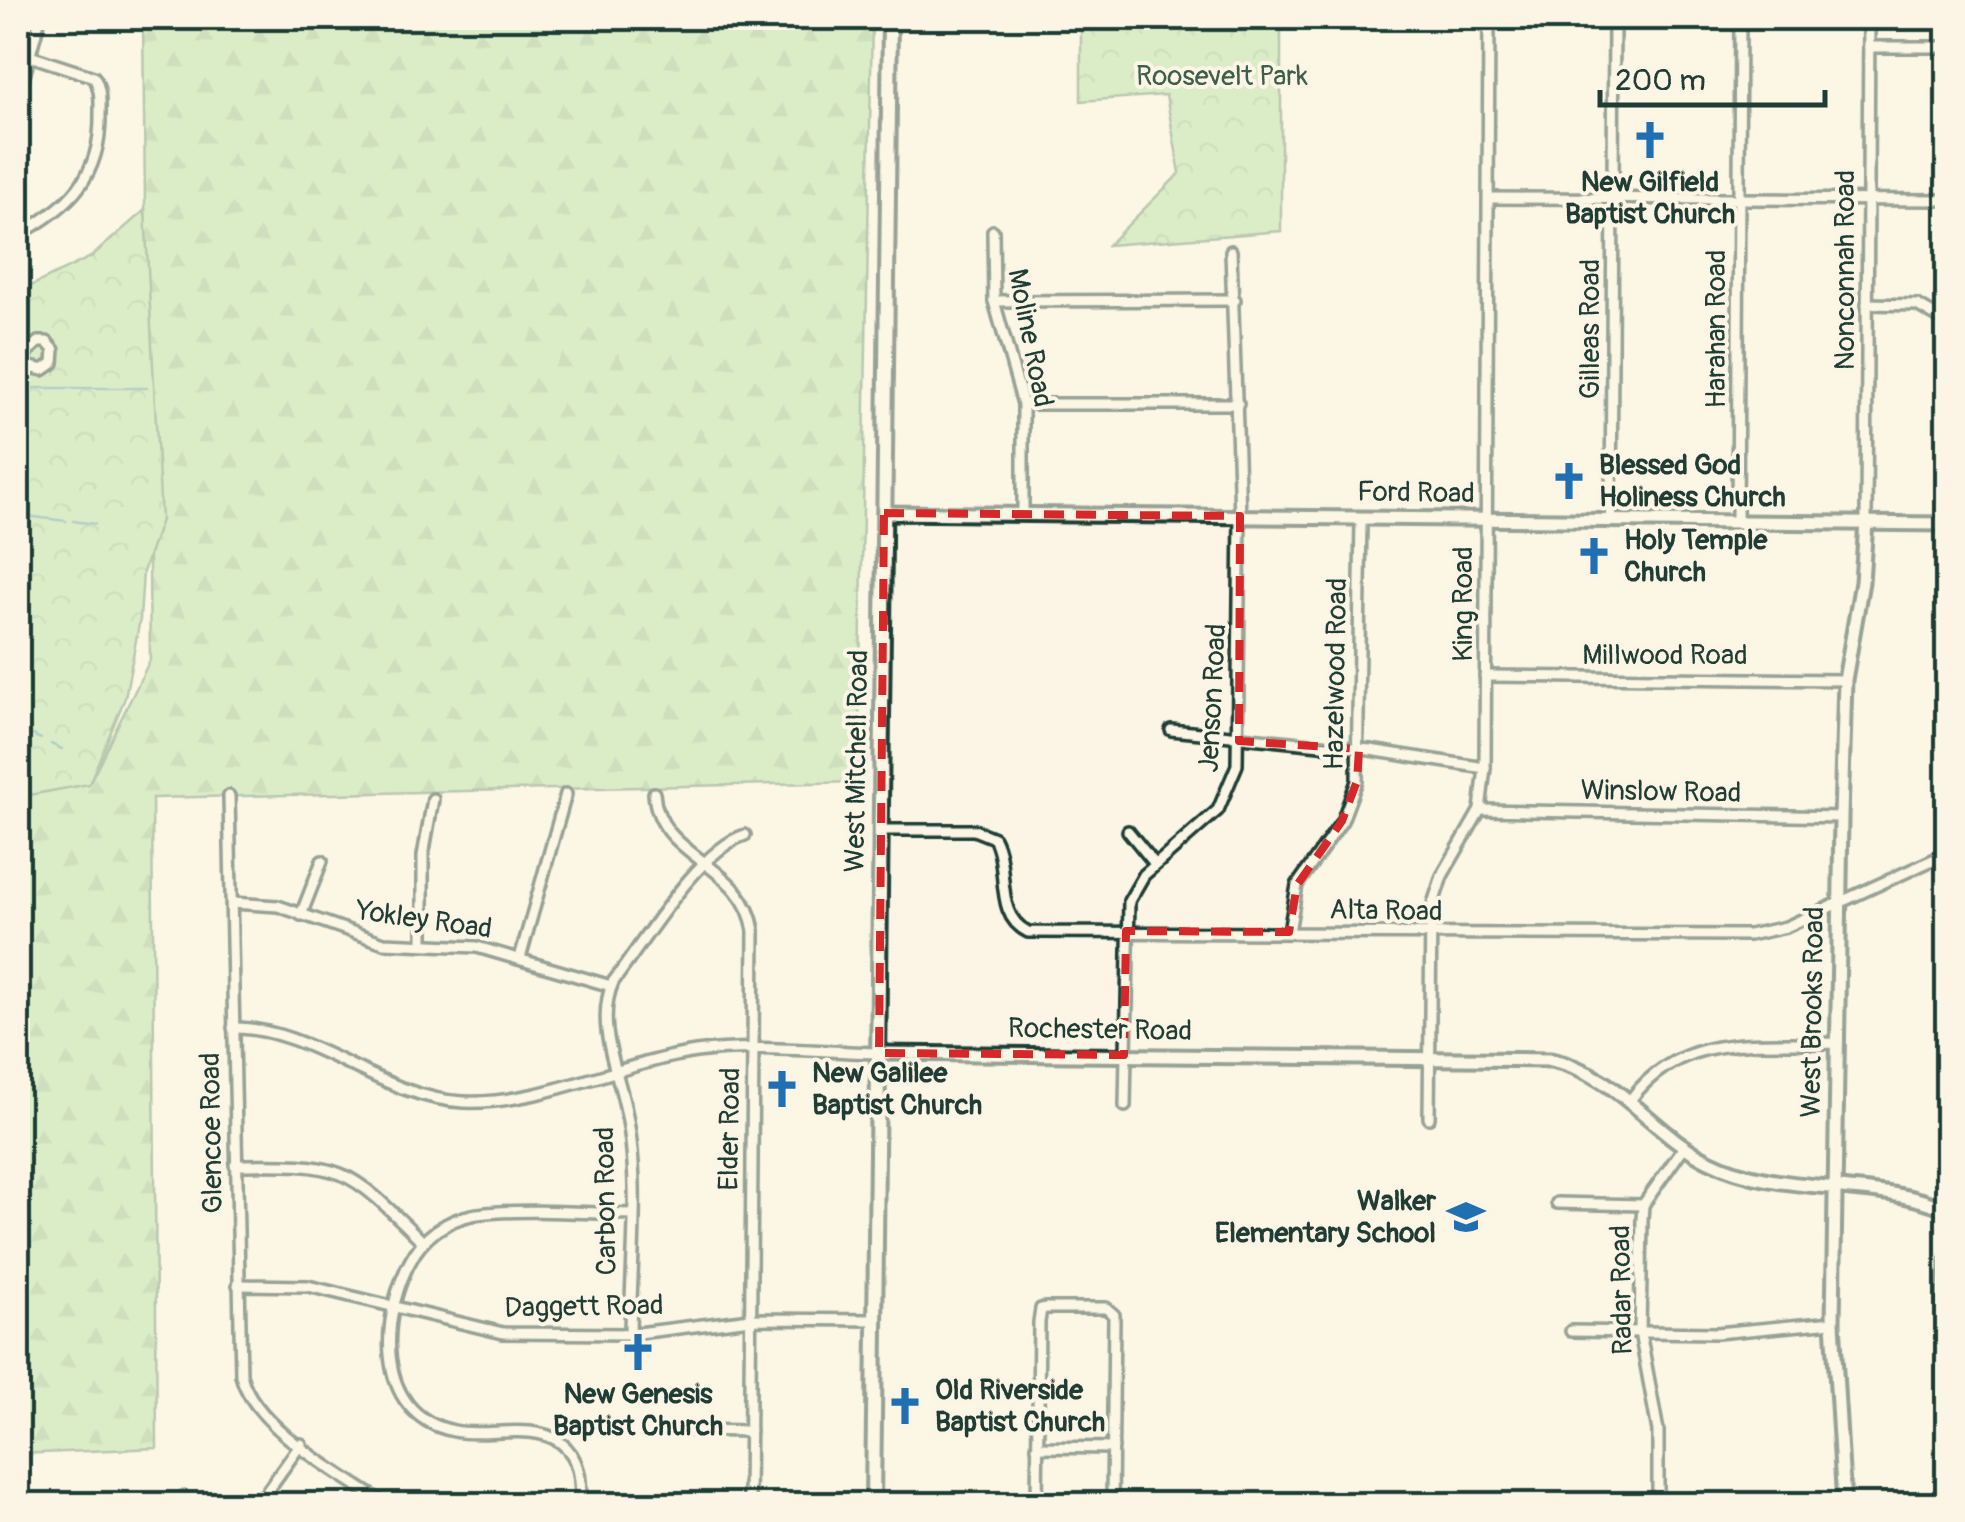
<svg xmlns="http://www.w3.org/2000/svg" width="1965" height="1522" viewBox="0 0 1965 1522" font-family="Pangolin,sans-serif">
<style>
.forest{fill:url(#forest-firs);stroke:#68906c;stroke-width:2.5}
.park{fill:url(#park-crowns);stroke:#68906c;stroke-width:2.5}
.lines{fill:none;stroke-linecap:round;stroke-linejoin:round}
.stream{stroke:#629ca4;stroke-width:2.5}
.minor-casing{stroke:#1f3d34;stroke-width:16}
.tertiary-casing{stroke:#1f3d34;stroke-width:19}
.secondary-casing{stroke:#1f3d34;stroke-width:20}
.minor{stroke:#fcf5e5;stroke-width:9}
.tertiary{stroke:#fcf5e5;stroke-width:11}
.secondary{stroke:#fcf5e5;stroke-width:12}
.marked{fill:none;stroke:#d62828;stroke-width:8;stroke-dasharray:20 12;stroke-linejoin:round}
.labels{text-anchor:middle;dominant-baseline:central;stroke-width:8;stroke-linejoin:round;paint-order:stroke}
.park-label{font-size:28px;fill:#3c5e4a;stroke:#fcf5e5}
.poi-label{font-size:28px;font-weight:bold;fill:#1f3d34;stroke:#fcf5e5;text-anchor:start}
.street-label{font-size:28px;fill:#1f3d34;stroke:#fcf5e5}
</style>
<defs>
<pattern id="forest-firs" width="22" height="20" patternUnits="userSpaceOnUse" patternTransform="scale(2.5)"><rect width="22" height="20" fill="#b2e3a3"/><path d="M5 1l3.5 6h-7zM16 11l3.5 6h-7z" fill="#99c48d"/></pattern>
<pattern id="park-crowns" width="20" height="18" patternUnits="userSpaceOnUse" patternTransform="scale(2.5)"><rect width="20" height="18" fill="#b2e3a3"/><path d="M2 6a3 3 0 1 1 6 0M12 15a3 3 0 1 1 6 0" fill="none" stroke="#99c48d"/></pattern>
</defs>
<rect width="100%" height="100%" fill="#fcf5e5"/>
<filter id="ink" filterUnits="userSpaceOnUse"><feTurbulence type="fractalNoise" baseFrequency=".01" numOctaves="2"/><feDisplacementMap in="SourceGraphic" scale="20" xChannelSelector="R" yChannelSelector="G"/><feConvolveMatrix kernelMatrix="1 2 1 2 8 2 1 2 1" color-interpolation-filters="sRGB"/></filter>
<g filter="url(#ink)">
<polygon class="forest" points="143,18 872,18 858,782 152,798 157,1448 18,1454 18,797 89,784 150,660"/>
<g class="park">
<polygon points="1081,18 1281,18 1281,231 1108,245 1180,173 1166,95 1081,101"/>
<polygon points="145,210 161,520 143,572 140,619 125,698 89,784 18,797 18,292 91,257"/>
</g>
<g class="lines">
<g class="stream">
<polyline points="18,388 147,388"/>
<polyline points="18,515 66,521"/>
<polyline points="73,521 95,524"/>
<polyline points="18,728 41,739"/>
<polyline points="51,744 62,749"/>
</g>
<g class="minor-casing">
<g id="minor">
<polyline points="1869,47 1948,47"/>
<polyline points="18,98 40,18"/>
<polyline points="1489,198 1948,200"/>
<polyline points="993,231 994,301 1023,404 1023,513"/>
<path d="M18,235C69,207 101,177 100,115C100,101 101,89 94,77L30,56"/>
<polyline points="994,301 1235,300"/>
<polyline points="1867,304 1917,305 1948,323"/>
<polyline points="18,361 38,342 47,342 54,350 53,363 43,370 18,364"/>
<polyline points="1023,404 1238,404"/>
<polyline points="1611,521 1614,18"/>
<polyline points="1737,522 1740,18"/>
<polyline points="1866,522 1869,18"/>
<polyline points="1485,676 1845,680"/>
<polyline points="1171,730 1370,750 1485,768"/>
<path d="M654,793C658,859 744,862 754,931L749,1504"/>
<path d="M229,796L241,1375C254,1428 341,1474 385,1504"/>
<polyline points="1480,810 1841,817"/>
<path d="M882,830H974L994,838C1010,868 993,915 1028,932L1749,935L1786,927L1948,853"/>
<polyline points="1128,831 1155,864"/>
<polyline points="232,903 278,906 384,943 477,947 611,986"/>
<polyline points="301,915 322,861"/>
<polyline points="1289,932 1297,885 1342,821 1357,781 1361,518"/>
<polyline points="423,944 423,856 433,799"/>
<polyline points="520,958 566,794"/>
<path d="M233,1028C311,1027 383,1099 464,1102C539,1105 621,1063 696,1052C755,1044 820,1052 879,1053"/>
<path d="M1631,1099C1683,1030 1760,1045 1838,1043"/>
<polyline points="1125,1106 1129,901 1144,875 1218,810 1237,765 1240,516 1231,251"/>
<polyline points="1429,1118 1431,910 1442,876 1480,810 1485,768 1489,18"/>
<path d="M235,1165C344,1163 346,1166 423,1242"/>
<polyline points="1557,1203 1643,1205"/>
<polyline points="238,1285 308,1286 503,1333 630,1334 751,1319 876,1320"/>
<polyline points="1571,1331 1717,1333 1833,1322"/>
<path d="M630,1334C631,1259 642,1175 624,1102C615,1063 596,1022 613,982C644,942 698,850 745,835"/>
<polyline points="687,1430 750,1431"/>
<polyline points="1037,1447 1113,1448"/>
<polyline points="183,1497 201,1504"/>
<polyline points="258,1504 301,1444"/>
<path d="M581,1504C581,1481 581,1458 560,1442C531,1422 487,1438 454,1431C371,1415 380,1309 415,1253C431,1229 457,1215 486,1213C534,1209 583,1213 631,1214"/>
<polyline points="1037,1504 1039,1322 1041,1309 1047,1308 1106,1308 1114,1315 1112,1504"/>
<polyline points="1658,1504 1658,1431 1640,1332 1642,1220 1643,1205 1684,1147"/>
<polyline points="1944,1504 1943,1288 1948,1251"/>
</g>
</g>
<g class="tertiary-casing">
<g id="tertiary">
<polyline points="884,513 1948,524"/>
<path d="M879,1053L1551,1060C1619,1074 1650,1132 1709,1161C1783,1198 1873,1177 1948,1210"/>
<polyline points="1844,1504 1833,1322 1841,817 1845,680 1862,582 1866,522"/>
</g>
</g>
<g class="secondary-casing">
<polyline id="secondary" points="873,1504 890,18"/>
</g>
<use href="#minor" class="minor"/>
<use href="#tertiary" class="tertiary"/>
<use href="#secondary" class="secondary"/>
</g>
</g>
<path d="M0 0H1965V1522H0ZM884,513L1240,516L1239,741L1359,749L1357,781L1342,821L1297,885L1289,932L1126,931L1124,1055L879,1053Z" fill="#fcf5e5" fill-opacity=".55" fill-rule="evenodd"/>
<path class="marked" d="M884,513L1240,516L1239,741L1359,749L1357,781L1342,821L1297,885L1289,932L1126,931L1124,1055L879,1053Z"/>
<defs>
<g id="church-bare" transform="scale(3)"><path d="M-1.2-6h2.4v3.5h3.3v2.4h-3.3V6h-2.4V-.1h-3.3v-2.4h3.3Z" fill="#1f6fb2" stroke="#fcf5e5" stroke-width="2.5" paint-order="stroke"/></g>
<g id="school-bare" transform="scale(3)"><path d="M0-5L7-2L0 1L-7-2ZM-4 1L0 2.5L4 1V4Q0 6-4 4Z" fill="#1f6fb2" stroke="#fcf5e5" stroke-width="2.5" paint-order="stroke"/></g>
</defs>
<g fill-rule="evenodd">
<use href="#church-bare" x="1650" y="140"/>
<use href="#church-bare" x="1569" y="481"/>
<use href="#church-bare" x="1594" y="556"/>
<use href="#church-bare" x="782" y="1089"/>
<use href="#school-bare" x="1466" y="1217"/>
<use href="#church-bare" x="638" y="1352"/>
<use href="#church-bare" x="905" y="1406"/>
</g>
<g class="labels">
<g class="park-label">
<text x="1222" y="76">Roosevelt Park</text>
</g>
<g class="poi-label">
<text x="1650" y="182" text-anchor="middle">New Gilfield<tspan x="1650" dy="32">Baptist Church</tspan></text>
<text x="1599" y="465">Blessed God<tspan x="1599" dy="32">Holiness Church</tspan></text>
<text x="1624" y="540">Holy Temple<tspan x="1624" dy="32">Church</tspan></text>
<text x="812" y="1073">New Galilee<tspan x="812" dy="32">Baptist Church</tspan></text>
<text x="1436" y="1201" text-anchor="end">Walker<tspan x="1436" dy="32">Elementary School</tspan></text>
<text x="935" y="1390">Old Riverside<tspan x="935" dy="32">Baptist Church</tspan></text>
<text x="638" y="1394" text-anchor="middle">New Genesis<tspan x="638" dy="32">Baptist Church</tspan></text>
</g>
<g class="street-label">
<text transform="translate(1845 270) rotate(-90)">Nonconnah Road</text>
<text transform="translate(1590 329) rotate(-90)">Gilleas Road</text>
<text transform="translate(1716 329) rotate(-90)">Harahan Road</text>
<text transform="translate(1030 338) rotate(79)">Moline Road</text>
<text transform="translate(1416 493) rotate(1)">Ford Road</text>
<text transform="translate(1463 604) rotate(-90)">King Road</text>
<text x="1665" y="655">Millwood Road</text>
<text transform="translate(1336 674) rotate(-89)">Hazelwood Road</text>
<text transform="translate(1213 698) rotate(-87)">Jenson Road</text>
<text transform="translate(857 761) rotate(-89)">West Mitchell Road</text>
<text transform="translate(1661 792) rotate(1)">Winslow Road</text>
<text transform="translate(1386 911) rotate(1)">Alta Road</text>
<text transform="translate(424 920) rotate(8)">Yokley Road</text>
<text transform="translate(1813 1012) rotate(-89)">West Brooks Road</text>
<text transform="translate(1100 1030) rotate(1)">Rochester Road</text>
<text transform="translate(730 1129) rotate(-89)">Elder Road</text>
<text transform="translate(212 1133) rotate(-91)">Glencoe Road</text>
<text transform="translate(606 1201) rotate(-91)">Carbon Road</text>
<text transform="translate(1622 1290) rotate(-91)">Radar Road</text>
<text transform="translate(584 1307) rotate(-1)">Daggett Road</text>
</g>
</g>
<rect width="1965" height="1522" fill="none" stroke="#fcf5e5" stroke-width="60"/>
<rect x="30" y="30" width="1905" height="1462" fill="none" stroke="#1f3d34" stroke-width="4" filter="url(#ink)"/>
<path d="M1600 90v15h225v-15" fill="none" stroke="#1f3d34" stroke-width="5"/>
<text x="1615" y="90" font-size="30" fill="#1f3d34" stroke="#fcf5e5" stroke-width="8" paint-order="stroke">200 m</text>
</svg>
